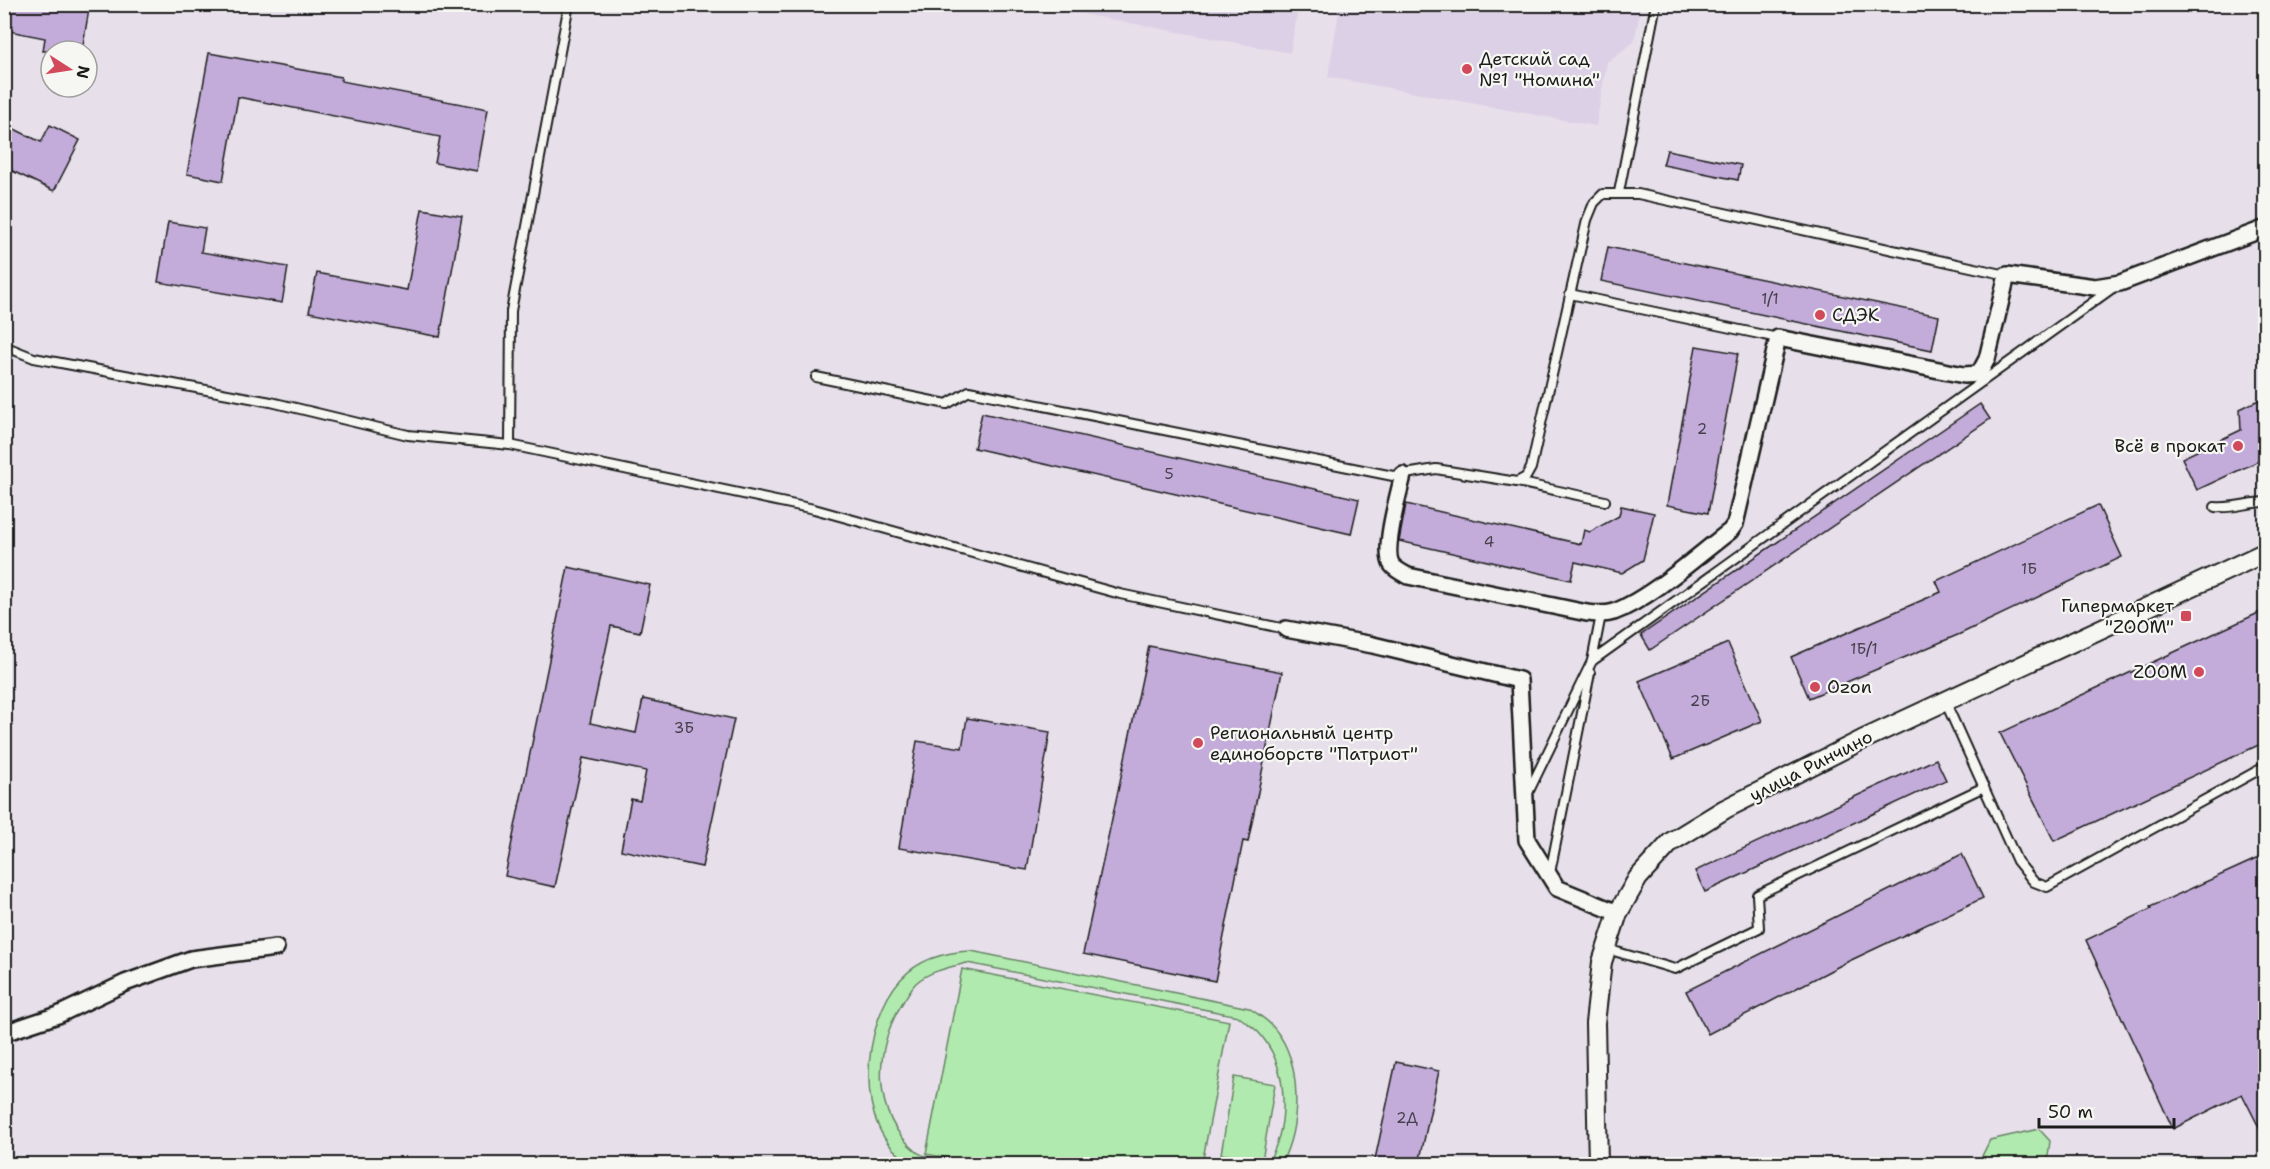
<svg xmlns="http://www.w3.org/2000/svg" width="2270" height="1169" viewBox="0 0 2270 1169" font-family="'Shantell Sans',sans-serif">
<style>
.built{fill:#dcd0e6}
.green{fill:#b1eaae;stroke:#668365;stroke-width:1.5}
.building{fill:#c3acda;stroke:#1c1c1c;stroke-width:1.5}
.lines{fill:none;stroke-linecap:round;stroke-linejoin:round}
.service-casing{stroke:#1c1c1c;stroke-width:12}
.minor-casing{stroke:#1c1c1c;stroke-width:20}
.tertiary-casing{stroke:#1c1c1c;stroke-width:22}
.service{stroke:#f6f6f2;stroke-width:8}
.minor{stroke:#f6f6f2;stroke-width:15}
.tertiary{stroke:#f6f6f2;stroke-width:18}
.poi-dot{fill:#d1495b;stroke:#f6f6f2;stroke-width:2}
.labels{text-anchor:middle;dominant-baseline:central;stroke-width:4.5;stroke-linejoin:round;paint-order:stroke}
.number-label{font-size:15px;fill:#46404c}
.poi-label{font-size:18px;fill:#1c1c1c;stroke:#f6f6f2;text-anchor:start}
.street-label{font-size:18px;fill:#1c1c1c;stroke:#f6f6f2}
</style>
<rect width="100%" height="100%" fill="#e7e0eb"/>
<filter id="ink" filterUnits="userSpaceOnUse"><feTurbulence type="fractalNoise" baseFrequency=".0167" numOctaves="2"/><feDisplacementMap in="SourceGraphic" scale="12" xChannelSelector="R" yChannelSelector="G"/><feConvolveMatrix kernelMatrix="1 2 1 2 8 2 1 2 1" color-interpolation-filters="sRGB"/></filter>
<g filter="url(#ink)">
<g class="built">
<polygon points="1034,5 1299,5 1290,53"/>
<polygon points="1340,5 1340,4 1641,5 1634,42 1607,62 1596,126 1328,77"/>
</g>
<g class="green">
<path d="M971,951L1249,1008C1257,1014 1268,1020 1274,1028C1303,1062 1301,1126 1281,1164H1267C1290,1126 1289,1068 1260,1034C1254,1027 1245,1022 1238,1016L967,963C951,967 929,971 916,983C911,988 907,996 903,1002C873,1048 871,1115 917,1152C925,1159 958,1162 970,1164C953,1165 927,1169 911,1162C851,1133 862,1021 901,979C919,959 945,952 971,951Z"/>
<polygon points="962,969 1229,1021 1202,1164 979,1164 926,1154"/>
<polygon points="1234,1077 1275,1084 1262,1161 1221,1154"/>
<polygon points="2039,1129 2050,1141 2047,1164 1978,1164 1990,1140"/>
</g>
<g class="building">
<polygon points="4,4 63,4 89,9 82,51 43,51 45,38 4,30"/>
<polygon points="209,53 341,77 341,81 488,109 477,171 435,163 440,137 238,97 223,181 187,174"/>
<polygon points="4,124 41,142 50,125 80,140 54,191 4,167"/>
<polygon points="1667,150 1741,165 1738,180 1663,165"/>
<polygon points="422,209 462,216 440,337 309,312 317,273 407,290"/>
<polygon points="168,222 205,228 201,252 288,267 282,303 158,282"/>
<polygon points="1608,247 1939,316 1932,350 1601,281"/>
<polygon points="1696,346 1738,353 1708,513 1667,505"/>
<polygon points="2265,397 2265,458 2197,490 2182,458 2241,430 2240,409"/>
<polygon points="1980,404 1990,419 1650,650 1641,635"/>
<polygon points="982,413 1359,499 1351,534 974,448"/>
<polygon points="1406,504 1581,544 1584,530 1590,532 1619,516 1621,506 1654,513 1643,560 1622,573 1575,562 1571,580 1399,541"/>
<polygon points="2098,505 2122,557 1960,634 1809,698 1791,657 1941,592 1936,581"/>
<polygon points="568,567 650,585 640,632 611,626 590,723 636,733 643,699 734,719 702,867 621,850 631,799 640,801 646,771 583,758 555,887 505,876"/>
<polygon points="2265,610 2265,742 2054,841 2000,733"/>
<polygon points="1728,643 1762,721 1673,759 1639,681"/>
<polygon points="1149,646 1282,672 1248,842 1243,841 1215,981 1083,954"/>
<polygon points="967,718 1050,732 1027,870 899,848 917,741 962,748"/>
<polygon points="1936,759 1946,780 1705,892 1695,871"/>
<polygon points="1962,854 1983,898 1847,962 1708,1034 1686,991"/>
<polygon points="2265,855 2265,1139 2242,1094 2173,1129 2086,940 2151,909 2150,907"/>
<polygon points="1396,1062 1439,1071 1419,1164 1374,1164"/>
</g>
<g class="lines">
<g class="service-casing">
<g id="service">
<polyline points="1619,192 1656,4"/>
<polyline points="1570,294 1778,338"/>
<polyline points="4,346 34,358 271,402 408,435 510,445 814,509 1120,594 1286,629"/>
<polyline points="816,377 947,404 969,391 1393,476 1436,469 1517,482 1526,477 1531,468 1587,220 1594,203 1603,194 1638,194 2007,275"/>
<polyline points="510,445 511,311 569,4"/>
<polyline points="1517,482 1605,501"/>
<path d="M2215,507C2233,509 2248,502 2266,502"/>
<polyline points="1592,661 1601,615"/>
<polyline points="1945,701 2017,861 2034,882 2047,887 2266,766"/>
<polyline points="1528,793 1592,661 2114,287"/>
<polyline points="1550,873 1590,673"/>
<polyline points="1607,949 1675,969 1759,928 1757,895 1984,787"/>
</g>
</g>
<g class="minor-casing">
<g id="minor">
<path d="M1403,475C1399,493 1382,551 1392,565C1396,570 1402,573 1408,576L1587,613C1597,614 1605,615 1614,612C1651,598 1697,556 1730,531L1735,524L1778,338L1964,375L1979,374L1987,359L2007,275L2095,287L2120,283L2266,228"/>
<polyline points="1286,629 1373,645 1519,680 1527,840 1557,888 1618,913"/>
<polyline points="4,1033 58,1015 125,983 191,959 276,948"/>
</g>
</g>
<g class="tertiary-casing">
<polyline id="tertiary" points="1598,1164 1595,1023 1602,962 1618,913 1638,878 1671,842 1725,809 1862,740 2266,552"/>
</g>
<use href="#service" class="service"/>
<use href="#minor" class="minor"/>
<use href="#tertiary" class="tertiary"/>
</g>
</g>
<g class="poi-dot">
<circle cx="1467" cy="69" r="6"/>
<circle cx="1820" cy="315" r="6"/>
<circle cx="2238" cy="446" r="6"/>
<rect x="2180" y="610" width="12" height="12" rx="3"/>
<circle cx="2199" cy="672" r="6"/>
<circle cx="1815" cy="687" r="6"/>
<circle cx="1198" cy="743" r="6"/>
</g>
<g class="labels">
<g class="number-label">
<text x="1770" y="299">1/1</text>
<text x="1702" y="429">2</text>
<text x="1169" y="474">5</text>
<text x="1489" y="542">4</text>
<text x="2029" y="569">1Б</text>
<text x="1864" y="649">1Б/1</text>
<text x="1700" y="701">2Б</text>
<text x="684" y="728">3Б</text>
<text x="1407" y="1118">2Д</text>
</g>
<g class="poi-label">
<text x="1479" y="59">Детский сад<tspan x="1479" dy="21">№1 "Номина"</tspan></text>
<text x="1832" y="315">СДЭК</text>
<text x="2226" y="446" text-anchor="end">Всё в прокат</text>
<text x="2174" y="606" text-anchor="end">Гипермаркет<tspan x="2174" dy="21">"ZOOM"</tspan></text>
<text x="2187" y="672" text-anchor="end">ZOOM</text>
<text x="1827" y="687">Ozon</text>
<text x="1210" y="733">Региональный центр<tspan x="1210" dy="21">единоборств "Патриот"</tspan></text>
</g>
<g class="street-label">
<text transform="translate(1811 766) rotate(-27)">улица Ринчино</text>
</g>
</g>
<rect width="2270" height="1169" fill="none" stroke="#f6f6f2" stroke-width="24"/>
<rect x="12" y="12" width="2246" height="1145" fill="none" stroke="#1c1c1c" stroke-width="2" filter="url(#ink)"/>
<g transform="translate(69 69) rotate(102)"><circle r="28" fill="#f6f6f2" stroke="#9f9f9c" stroke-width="1.5"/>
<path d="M0-4.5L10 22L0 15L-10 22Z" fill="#d1495b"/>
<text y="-9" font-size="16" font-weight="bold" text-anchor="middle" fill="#1c1c1c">N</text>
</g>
<path d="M2039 1118v9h135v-9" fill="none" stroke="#1c1c1c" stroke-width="3"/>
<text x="2048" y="1118" font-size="18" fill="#1c1c1c" stroke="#f6f6f2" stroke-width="4.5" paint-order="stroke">50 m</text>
</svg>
